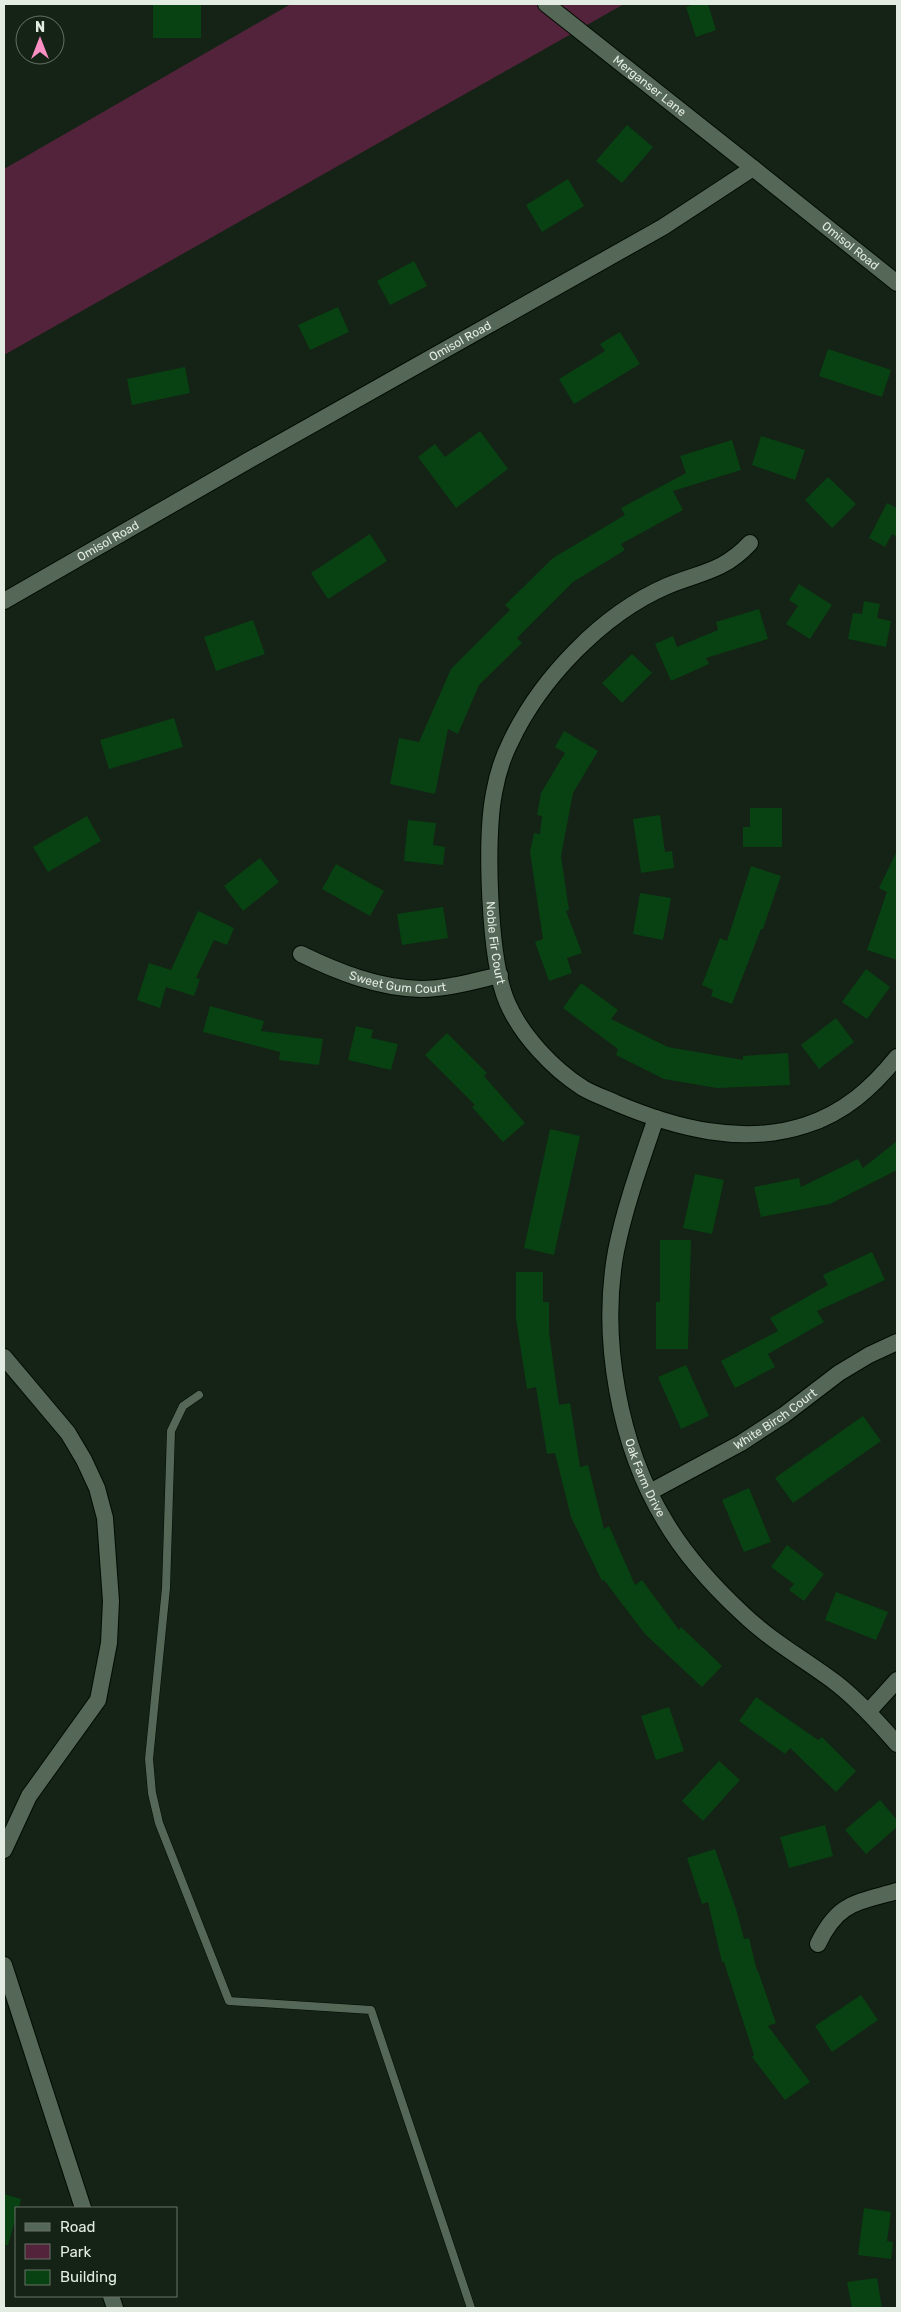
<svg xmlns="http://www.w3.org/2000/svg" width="901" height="2312" viewBox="0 0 901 2312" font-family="Rubik,sans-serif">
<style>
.green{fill:#53233b}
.building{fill:#084112}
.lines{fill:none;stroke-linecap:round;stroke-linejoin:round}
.lane-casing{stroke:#020c02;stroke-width:9}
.street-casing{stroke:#020c02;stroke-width:18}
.lane{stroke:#556756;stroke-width:8}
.street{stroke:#556756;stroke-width:16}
.labels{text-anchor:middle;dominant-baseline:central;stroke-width:4.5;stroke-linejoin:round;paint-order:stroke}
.street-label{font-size:12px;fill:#e2ece2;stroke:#142315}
</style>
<rect width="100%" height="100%" fill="#142315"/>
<polygon class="green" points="291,4 624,4 4,355 4,169"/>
<g class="building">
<rect x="153" y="4" width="48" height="34"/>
<polygon points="695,4 708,4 716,30 696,37 686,7"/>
<polygon points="627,125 653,147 622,183 596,161"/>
<polygon points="568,179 584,206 542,232 526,205"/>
<polygon points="414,261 427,286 390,305 377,281"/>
<polygon points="338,307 349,332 310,350 298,325"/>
<polygon points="620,332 640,364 574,404 559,379 605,351 600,344"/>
<polygon points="828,349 891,370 882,397 819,376"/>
<polygon points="185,367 190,393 132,405 127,379"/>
<polygon points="480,431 508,469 456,508 418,457 435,444 445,457"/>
<polygon points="761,436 805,450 795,480 752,465"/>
<polygon points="732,440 741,470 673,491 683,510 621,544 625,550 573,582 517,638 522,643 479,685 458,734 448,729 435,794 390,784 399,738 419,742 451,669 510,610 505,605 553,558 625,515 621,508 686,473 680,456"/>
<polygon points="828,477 856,504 832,528 805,500"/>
<polygon points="887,503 897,508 897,537 892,534 885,547 869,538"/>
<polygon points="370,534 387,561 328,599 311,573"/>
<polygon points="799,584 832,605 810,639 786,624 798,606 789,600"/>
<polygon points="864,601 880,604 877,618 891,621 886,647 848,639 853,613 862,614"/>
<polygon points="759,609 768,639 706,658 709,664 671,681 655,644 673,636 677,647 718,630 716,622"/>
<polygon points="253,620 265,654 216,671 204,637"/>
<polygon points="632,654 652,673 622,703 602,683"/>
<polygon points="174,718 183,747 109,769 100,740"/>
<polygon points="564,731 598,751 573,793 561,856 569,910 566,911 582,953 567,958 572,973 549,981 535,942 543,939 530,852 534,833 540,834 542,816 537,815 541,793 565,753 555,747"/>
<polygon points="750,808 782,808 782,847 743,847 743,827 750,827"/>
<polygon points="660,815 665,852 672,851 674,868 641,873 633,819"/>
<polygon points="87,816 101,841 48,872 33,847"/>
<polygon points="408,820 436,823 433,845 445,847 443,865 404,861"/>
<polygon points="897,851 897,960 867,950 887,892 879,888"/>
<polygon points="260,858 279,882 243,911 224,886"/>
<polygon points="336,864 384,891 370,916 322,889"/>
<polygon points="751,866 781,876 763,929 761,929 732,1004 711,996 713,990 702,985 720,938 727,941"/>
<polygon points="640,893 671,898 663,940 633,934"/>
<polygon points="443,907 448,938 402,945 397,914"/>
<polygon points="198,911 234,928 227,945 214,940 196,978 200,979 194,996 166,987 160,1008 137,1000 149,963 171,970"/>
<polygon points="866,969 890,987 867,1019 842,1002"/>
<polygon points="581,983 618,1010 611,1019 668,1047 743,1060 743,1056 788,1053 790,1085 717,1088 664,1079 616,1055 618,1049 563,1008"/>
<polygon points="210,1006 264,1021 261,1031 323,1039 319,1065 279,1060 280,1052 203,1032"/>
<polygon points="836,1018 854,1042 819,1069 801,1045"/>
<polygon points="356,1026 373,1030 371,1038 398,1044 391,1070 348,1060"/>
<polygon points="447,1033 487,1073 484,1076 525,1123 503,1142 472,1107 475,1105 425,1055"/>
<polygon points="550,1129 580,1136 554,1255 524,1248"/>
<polygon points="897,1141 897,1170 830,1204 761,1217 754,1187 799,1178 801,1187 858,1159 863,1168"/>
<polygon points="695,1174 724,1180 712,1234 683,1228"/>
<polygon points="660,1240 691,1240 688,1349 656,1349 656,1302 660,1302"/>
<polygon points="872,1252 885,1280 817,1311 824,1322 768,1354 775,1367 735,1388 721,1361 778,1331 770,1318 828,1285 823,1275"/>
<polygon points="516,1272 543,1272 543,1302 549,1302 549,1332 559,1405 570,1403 580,1467 588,1465 604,1529 609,1526 635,1585 642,1580 679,1630 681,1627 722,1666 702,1687 645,1634 604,1580 602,1581 571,1517 555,1453 547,1454 536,1387 527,1389 516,1319"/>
<polygon points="686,1365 709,1416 681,1429 658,1377"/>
<polygon points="863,1416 881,1441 793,1503 775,1478"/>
<polygon points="749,1488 771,1542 744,1552 722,1500"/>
<polygon points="787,1545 824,1574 804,1601 789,1590 794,1584 771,1567"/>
<polygon points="836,1592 888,1612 876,1640 825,1620"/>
<polygon points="756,1697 818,1740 822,1737 856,1771 836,1792 790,1748 785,1754 739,1721"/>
<polygon points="669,1707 684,1751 656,1760 641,1716"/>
<polygon points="719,1761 740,1780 703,1821 682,1801"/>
<polygon points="880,1800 897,1820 897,1827 866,1854 845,1830"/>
<polygon points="825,1825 833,1856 789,1868 780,1837"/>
<polygon points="715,1849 736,1909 744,1939 749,1938 757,1971 758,1971 776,2023 768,2026 810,2082 785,2100 752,2057 754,2055 724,1962 722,1962 708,1902 702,1904 687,1858"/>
<polygon points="861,1995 878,2020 832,2052 815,2026"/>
<polygon points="4,2194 21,2199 19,2208 16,2208 16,2217 8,2245 4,2245"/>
<polygon points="864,2208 891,2212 887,2241 893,2242 891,2259 858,2255"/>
<polygon points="877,2278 882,2308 852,2308 847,2282"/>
</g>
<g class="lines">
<g class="lane-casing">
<polyline id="lane" points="199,1395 183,1406 171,1431 166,1588 149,1759 152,1793 159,1823 229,2001 371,2010 471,2308"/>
</g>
<g class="street-casing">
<g id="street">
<path id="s1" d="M546,4L753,168"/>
<path id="s2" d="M750,543C723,572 701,572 667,586C602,614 540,679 510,743C502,759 497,776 494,793C485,839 489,960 507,1002C521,1035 553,1069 583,1088C593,1094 605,1098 616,1103C675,1128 743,1146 806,1125C844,1113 872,1088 897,1057"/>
<path id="s3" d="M4,601L251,459L663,227L753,168L897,283"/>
<path id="s4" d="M301,954C338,972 378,988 421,989C447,989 474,981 500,975"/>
<path id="s5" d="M656,1118C641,1162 625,1206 616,1251C600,1338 619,1446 665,1521C685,1555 713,1586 742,1613C771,1641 804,1659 836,1683C859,1701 878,1722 897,1744"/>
<polyline points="4,1357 68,1433 84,1460 97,1488 105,1518 111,1601 109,1643 98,1700 29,1796 4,1850"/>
<path id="s6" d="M650,1492L741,1443L784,1415L839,1373L869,1355L897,1342"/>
<polyline points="869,1711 897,1680"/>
<path d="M818,1944C838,1902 856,1903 897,1891"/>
<polyline points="4,1965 83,2208"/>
<polyline points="111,2296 115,2308"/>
</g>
</g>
<use href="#lane" class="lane"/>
<use href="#street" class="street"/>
</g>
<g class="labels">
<g class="street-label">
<text stroke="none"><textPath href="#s1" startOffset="132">Merganser Lane</textPath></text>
<text stroke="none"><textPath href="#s3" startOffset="990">Omisol Road</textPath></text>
<text stroke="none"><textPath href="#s3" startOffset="525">Omisol Road</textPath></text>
<text stroke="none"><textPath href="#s3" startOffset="120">Omisol Road</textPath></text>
<text stroke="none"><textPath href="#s2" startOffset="524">Noble Fir Court</textPath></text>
<text stroke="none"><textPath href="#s4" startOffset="102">Sweet Gum Court</textPath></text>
<text stroke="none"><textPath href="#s6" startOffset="145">White Birch Court</textPath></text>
<text stroke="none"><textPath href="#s5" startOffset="371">Oak Farm Drive</textPath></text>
</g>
</g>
<rect width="901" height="2312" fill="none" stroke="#e2ece2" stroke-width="10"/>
<rect x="15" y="2207" width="162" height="90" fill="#142315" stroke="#667367"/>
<rect x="25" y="2223" width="25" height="8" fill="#556756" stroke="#667367"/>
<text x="60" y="2232" font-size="15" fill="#e2ece2">Road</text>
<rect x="25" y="2244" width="25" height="15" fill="#53233b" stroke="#667367"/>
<text x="60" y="2257" font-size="15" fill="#e2ece2">Park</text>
<rect x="25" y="2270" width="25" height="15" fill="#084112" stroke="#667367"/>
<text x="60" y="2282" font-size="15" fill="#e2ece2">Building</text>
<g transform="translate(40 40)"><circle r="24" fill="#142315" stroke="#667367"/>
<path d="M0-4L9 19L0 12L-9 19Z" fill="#fc8fc3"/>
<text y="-8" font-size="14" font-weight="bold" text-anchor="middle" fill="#e2ece2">N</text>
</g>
</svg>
